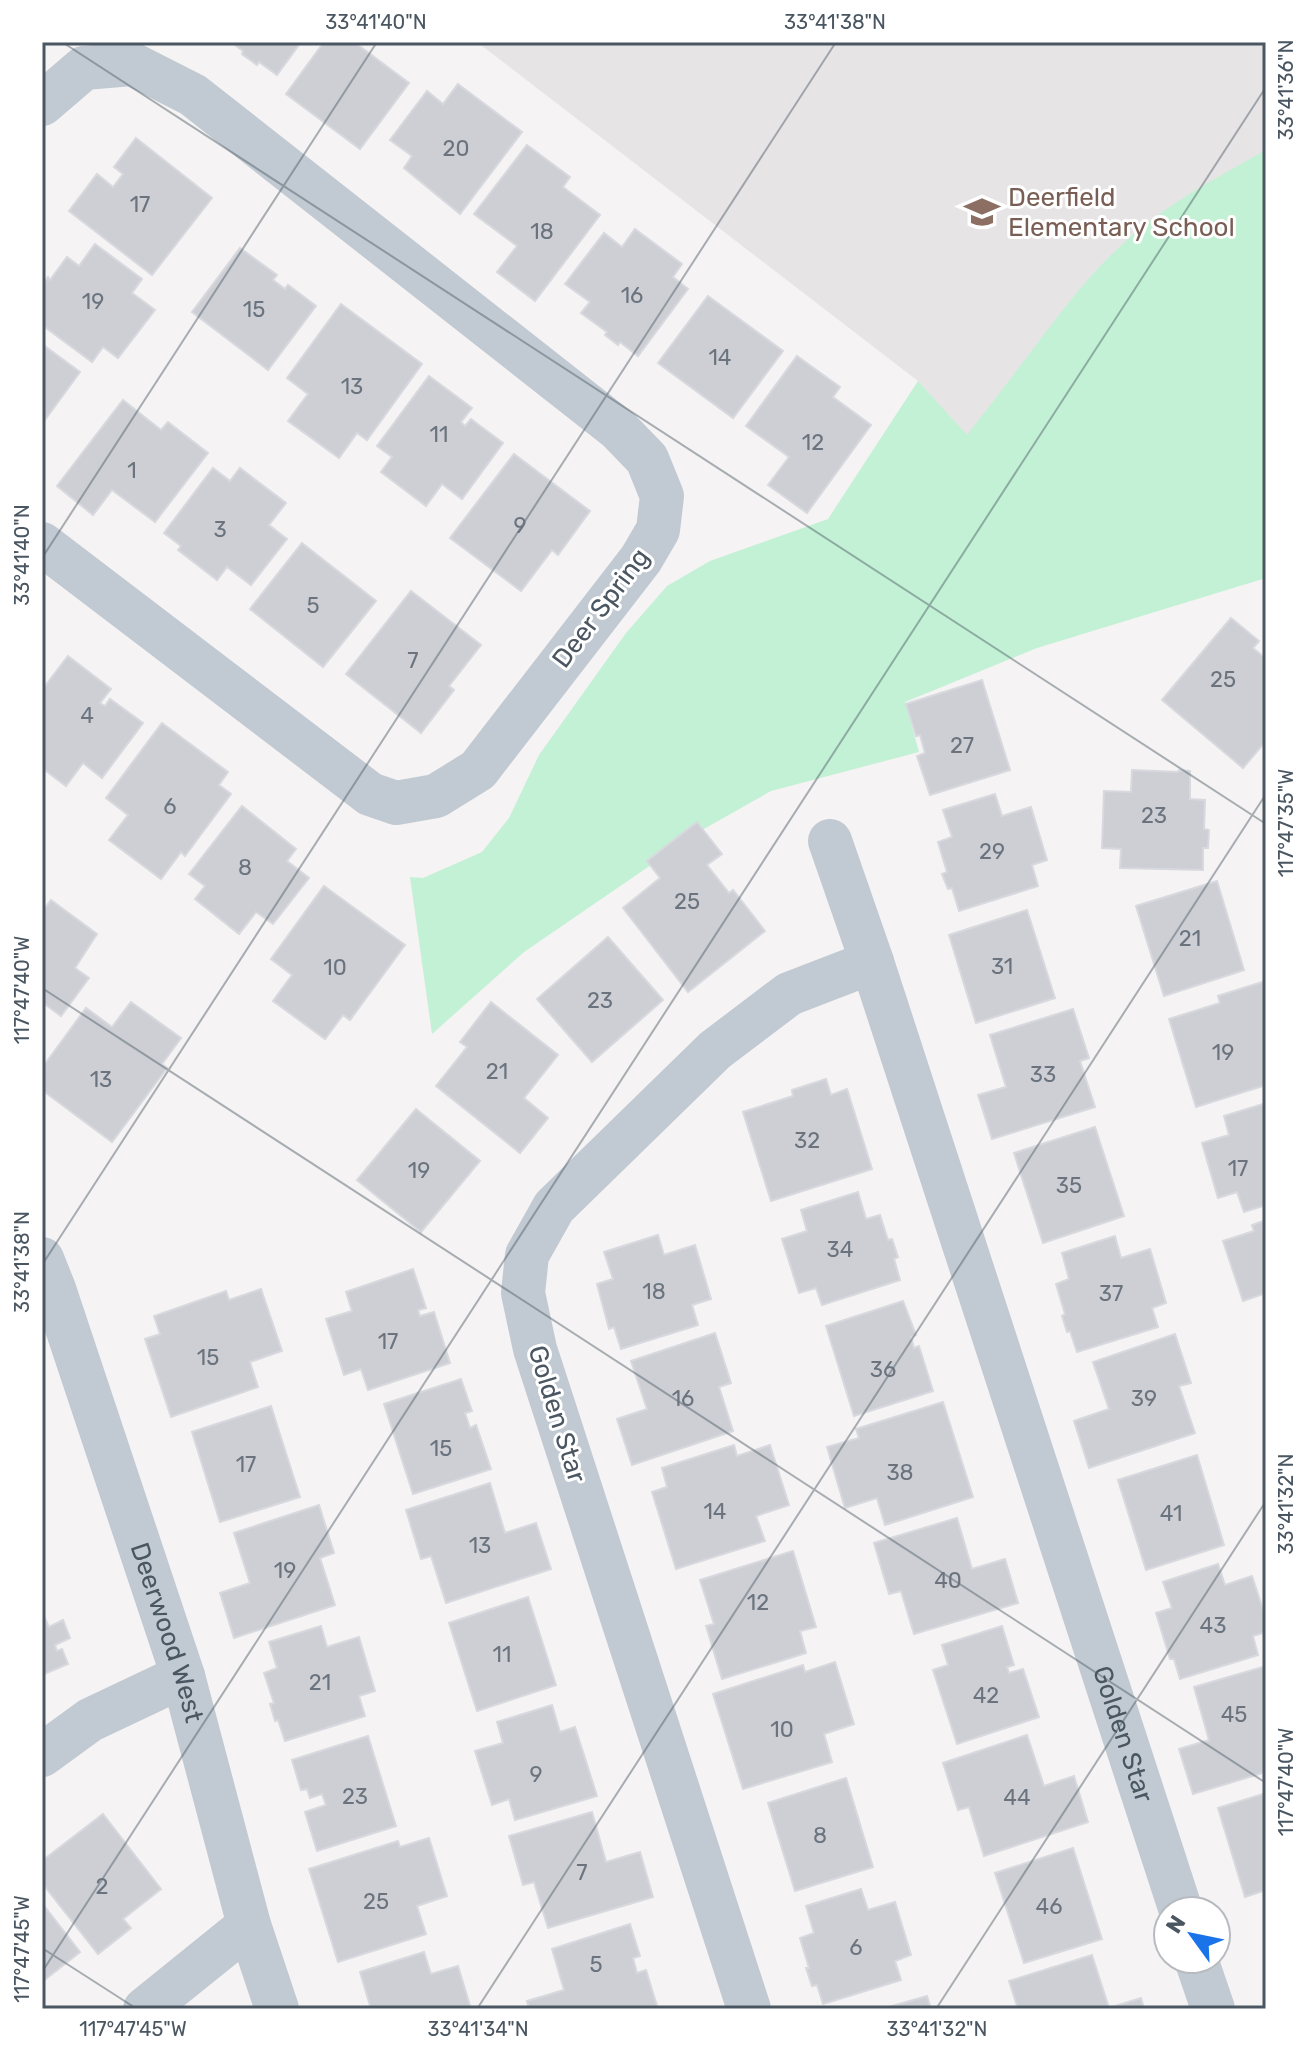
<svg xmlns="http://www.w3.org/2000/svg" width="1308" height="2051" viewBox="0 0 1308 2051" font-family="Rubik,sans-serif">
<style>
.education{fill:#e6e4e5}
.green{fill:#c3f1d5}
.building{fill:#cdcfd5;stroke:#d7d9de;stroke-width:2}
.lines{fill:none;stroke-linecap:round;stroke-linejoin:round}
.minor{stroke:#c1cad2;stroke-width:44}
.tertiary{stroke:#c1cad2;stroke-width:44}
.ticks{fill:none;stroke:#4a5661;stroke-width:2;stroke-opacity:0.45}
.labels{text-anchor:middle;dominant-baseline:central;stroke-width:6;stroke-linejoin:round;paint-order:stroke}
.number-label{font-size:22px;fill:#6b747e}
.education-label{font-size:26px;fill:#785e54;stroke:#fff;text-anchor:start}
.street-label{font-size:26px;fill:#4a5661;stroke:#fff}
.neatline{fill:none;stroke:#4a5661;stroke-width:3}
.ticks-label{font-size:20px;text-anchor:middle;fill:#4a5661}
</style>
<rect width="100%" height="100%" fill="#f5f3f3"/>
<polygon class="education" points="477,42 1266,42 1266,576 1062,544 918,381"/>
<path class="green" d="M1266,150V578L1037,648L905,702L919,752L771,791L702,830L524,952L432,1034L410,877L423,878L482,852L509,818L539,755L626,633L667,586L710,561L828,519L918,381L967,435C992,403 1017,370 1042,337C1068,303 1094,269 1127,240C1168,203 1218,177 1266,150Z"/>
<g class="building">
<polygon points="231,42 301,42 277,75 259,62 257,65 242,54 243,51"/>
<polygon points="324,42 354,42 409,83 360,149 286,94"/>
<polygon points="458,84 522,132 460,214 404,168 412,156 390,140 427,91 443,104"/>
<polygon points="136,138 212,198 152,275 69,211 97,174 113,187 123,174 114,167"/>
<polygon points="527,145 570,177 563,187 600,215 535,301 497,272 517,246 474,214"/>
<polygon points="635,229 682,264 673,277 688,289 638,356 620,342 618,345 605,335 607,332 581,313 590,302 565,284 604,233 622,247"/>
<polygon points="95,244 142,279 132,293 155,310 118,358 103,347 92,362 42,325 42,285 48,277 50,280 67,257 79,266"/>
<polygon points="240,248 277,275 273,280 285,289 288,285 316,306 268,370 192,312"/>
<polygon points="708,296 783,351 733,418 658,363"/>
<polygon points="341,304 422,364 367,440 357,433 339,458 288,421 308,394 287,378"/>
<polygon points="42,344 80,372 42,424"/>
<polygon points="797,356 840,387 833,397 871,425 807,513 768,485 789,457 746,426"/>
<polygon points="429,376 472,408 461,422 465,426 471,419 503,443 462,499 442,484 426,506 381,472 392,457 377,446"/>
<polygon points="123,400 161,430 168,422 208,453 155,522 112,490 93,515 57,486"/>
<polygon points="514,454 590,511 558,555 552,550 521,591 450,538"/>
<polygon points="213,468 230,481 240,468 286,503 269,525 287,539 251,585 227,567 217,580 178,550 181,546 164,533"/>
<polygon points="302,543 376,601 323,667 250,609"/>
<polygon points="411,591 481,645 449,686 454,690 421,733 346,674"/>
<polygon points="1231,618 1259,641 1253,648 1266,659 1266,741 1243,768 1162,700"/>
<polygon points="68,656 111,689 100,703 105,706 110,699 143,723 102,778 83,763 66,786 42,768 42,690"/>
<polygon points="982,680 1010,770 930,795 917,756 925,753 920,735 916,736 906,704"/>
<polygon points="162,723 228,772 219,785 231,794 185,856 181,852 161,879 109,840 128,815 106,798"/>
<polygon points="1132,770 1178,772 1179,770 1190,771 1190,799 1205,800 1204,829 1209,830 1208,848 1203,848 1203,870 1120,868 1121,849 1102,848 1104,791 1131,792"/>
<polygon points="995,794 1002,816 1031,807 1047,860 1032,865 1038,886 959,911 952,888 948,889 942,874 947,872 938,842 952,837 943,810"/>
<polygon points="242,806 296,849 287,861 309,878 273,924 256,912 239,934 195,899 205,886 189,874"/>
<polygon points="697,822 722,854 707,865 729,893 733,890 765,931 688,992 623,908 660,878 647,861"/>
<polygon points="1217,881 1244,970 1164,996 1136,906"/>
<polygon points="324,886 405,945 350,1020 343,1015 325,1039 273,1001 292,975 271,959"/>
<polygon points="51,900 97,934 75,968 89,978 61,1016 42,1002 42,912"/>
<polygon points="1027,910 1055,998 976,1023 949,935"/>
<polygon points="608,937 663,1000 592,1062 537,999"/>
<polygon points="1265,981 1266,1085 1196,1107 1169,1019 1220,1003 1218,996"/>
<polygon points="131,1002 181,1038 162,1064 167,1068 112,1142 42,1090 42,1068 86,1008 112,1027"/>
<polygon points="491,1002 558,1055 524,1098 548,1118 520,1153 436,1086 467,1047 460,1042"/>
<polygon points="1073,1009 1089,1058 1080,1061 1095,1107 992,1139 978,1095 1006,1087 990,1035"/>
<polygon points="826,1079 831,1095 847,1089 872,1169 771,1201 743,1112 793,1096 792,1090"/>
<polygon points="1266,1103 1266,1205 1244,1212 1237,1192 1218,1198 1202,1143 1229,1135 1224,1116"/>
<polygon points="416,1109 480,1161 421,1232 357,1180"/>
<polygon points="1095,1127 1124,1216 1043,1243 1014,1153"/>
<polygon points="858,1192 866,1219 880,1215 888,1240 892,1239 898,1257 894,1259 900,1280 822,1305 816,1288 799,1293 782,1239 807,1231 801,1210"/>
<polygon points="1266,1220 1266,1293 1243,1301 1223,1241 1254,1231 1252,1225"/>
<polygon points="658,1235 664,1255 695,1245 711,1299 692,1305 698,1325 621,1349 614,1327 609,1329 597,1284 613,1279 604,1252"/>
<polygon points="1115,1236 1121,1258 1150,1249 1166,1303 1152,1308 1158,1327 1077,1352 1070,1331 1067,1332 1062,1316 1065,1314 1056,1284 1069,1279 1062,1253"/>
<polygon points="413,1269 426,1308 418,1310 420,1316 434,1312 450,1363 368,1390 361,1369 344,1375 326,1319 352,1311 346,1292"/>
<polygon points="261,1289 282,1351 250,1362 258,1387 171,1417 145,1339 160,1334 154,1316 226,1291 229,1300"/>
<polygon points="903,1301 916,1335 911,1337 914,1348 919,1346 933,1391 854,1416 826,1326"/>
<polygon points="715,1333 731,1383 719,1387 733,1431 632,1465 617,1419 647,1409 631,1361"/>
<polygon points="1175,1334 1191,1383 1179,1386 1195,1433 1089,1468 1074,1421 1109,1409 1093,1362"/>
<polygon points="461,1379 472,1411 465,1413 470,1428 476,1425 491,1469 413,1494 384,1404"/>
<polygon points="943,1402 973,1497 885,1525 877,1498 845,1508 827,1447 859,1438 856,1429"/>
<polygon points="271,1406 300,1497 220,1522 192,1432"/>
<polygon points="734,1445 737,1456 770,1445 789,1505 756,1516 765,1541 676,1569 652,1492 667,1487 662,1468"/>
<polygon points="1197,1455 1224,1545 1146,1570 1118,1480"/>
<polygon points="490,1483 505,1533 536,1523 551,1569 446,1603 431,1556 421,1559 406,1510"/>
<polygon points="319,1505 334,1553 320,1558 335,1605 234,1638 220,1593 250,1583 234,1533"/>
<polygon points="957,1518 972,1569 1005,1559 1018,1603 914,1634 901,1591 889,1594 874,1543"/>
<polygon points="793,1551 816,1627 800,1631 806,1653 722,1679 706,1626 714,1624 700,1580"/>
<polygon points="1218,1564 1225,1585 1252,1576 1266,1619 1266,1632 1253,1636 1258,1655 1180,1679 1174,1659 1170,1659 1156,1613 1172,1608 1163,1582"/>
<polygon points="528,1597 556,1685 477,1711 449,1623"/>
<polygon points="42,1612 49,1627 63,1620 70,1638 55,1645 57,1651 62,1649 68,1664 42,1675"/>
<polygon points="321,1626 327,1647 359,1637 375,1691 359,1696 365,1716 285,1741 278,1720 275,1721 270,1704 274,1703 264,1673 277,1668 269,1642"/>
<polygon points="1002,1626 1014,1665 1007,1667 1009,1673 1023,1669 1039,1717 957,1744 933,1670 948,1665 942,1645"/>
<polygon points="835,1662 854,1724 824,1734 832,1762 743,1789 713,1694 803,1665 805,1672"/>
<polygon points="1266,1666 1266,1772 1193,1794 1179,1749 1209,1740 1194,1687"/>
<polygon points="552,1705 560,1732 575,1727 597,1796 515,1820 509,1799 492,1805 475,1751 503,1743 497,1722"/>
<polygon points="1027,1735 1044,1786 1074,1776 1088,1822 984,1856 969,1807 958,1810 943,1763"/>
<polygon points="368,1736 396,1826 317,1851 305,1812 326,1805 322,1794 310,1798 307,1789 301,1790 292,1760"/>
<polygon points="846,1778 873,1867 795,1891 768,1803"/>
<polygon points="1266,1793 1266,1890 1245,1897 1218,1808"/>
<polygon points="592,1812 606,1862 640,1852 653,1897 548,1928 534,1882 523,1885 509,1836"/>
<polygon points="103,1814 161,1889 123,1919 131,1928 98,1954 42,1883 42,1861"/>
<polygon points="429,1838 447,1896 417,1906 426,1934 338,1962 309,1869 398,1841 400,1847"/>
<polygon points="1073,1848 1102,1939 1024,1963 995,1873"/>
<polygon points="861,1889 868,1910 895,1902 911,1955 895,1961 901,1980 823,2004 817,1985 812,1986 806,1968 809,1968 800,1938 814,1933 806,1906"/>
<polygon points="42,1903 80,1952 42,1982"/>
<polygon points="630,1924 640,1956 633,1958 637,1973 646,1970 658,2009 529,2009 527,2001 564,1990 552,1949"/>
<polygon points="424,1952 431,1974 458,1966 471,2009 371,2009 360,1972"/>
<polygon points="1092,1955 1109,2008 1141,1998 1144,2009 1018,2009 1009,1981"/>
<polygon points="927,1996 931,2009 882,2009"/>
</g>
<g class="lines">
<g class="minor">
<polyline points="42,104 84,68 132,64 193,95 618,429 647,459 662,496 658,530 641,559 478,770 436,796 396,803 370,794 42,544"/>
<path id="s1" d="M830,841L872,962L1181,1911"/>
<polyline points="42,1755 90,1720 183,1676"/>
<polyline points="1196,1959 1213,2009"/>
<polyline points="145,2009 249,1925"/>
<polyline points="749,2009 535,1349 523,1293 527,1255 554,1207 715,1050 789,994 872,962"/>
</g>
<path class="tertiary" id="s2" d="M42,1259L54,1289L183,1676L249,1925L277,2009"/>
</g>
<path class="ticks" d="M62,42L1266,824M42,558L377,42M42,988L1266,1783M42,1265L836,42M42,1948L137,2009M42,1972L1266,87M477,2009L1266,794M936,2009L1266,1501"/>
<defs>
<g id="school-bare" transform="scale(2.76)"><path d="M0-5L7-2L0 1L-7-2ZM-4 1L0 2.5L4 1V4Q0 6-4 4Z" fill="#8d6e63" stroke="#fff" stroke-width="2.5" paint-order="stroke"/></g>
</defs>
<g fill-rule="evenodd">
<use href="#school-bare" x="982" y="212"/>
</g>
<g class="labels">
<g class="number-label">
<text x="456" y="148">20</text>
<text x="140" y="204">17</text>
<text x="542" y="231">18</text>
<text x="632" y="295">16</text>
<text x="93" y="301">19</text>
<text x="254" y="309">15</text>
<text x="720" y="357">14</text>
<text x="352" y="386">13</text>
<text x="439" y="434">11</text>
<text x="813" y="442">12</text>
<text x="132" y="470">1</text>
<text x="520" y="525">9</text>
<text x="220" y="529">3</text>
<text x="313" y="605">5</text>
<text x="413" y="660">7</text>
<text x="1223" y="679">25</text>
<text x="87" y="715">4</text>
<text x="962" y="745">27</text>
<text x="170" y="806">6</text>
<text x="1154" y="815">23</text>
<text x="992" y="851">29</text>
<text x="245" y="867">8</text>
<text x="687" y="901">25</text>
<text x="1190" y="938">21</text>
<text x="1002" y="966">31</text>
<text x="335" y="967">10</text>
<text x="600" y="1000">23</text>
<text x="1223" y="1052">19</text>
<text x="497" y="1071">21</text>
<text x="1043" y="1074">33</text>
<text x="101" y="1079">13</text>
<text x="807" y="1140">32</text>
<text x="1238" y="1168">17</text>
<text x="419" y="1170">19</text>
<text x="1069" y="1185">35</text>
<text x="840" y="1249">34</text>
<text x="654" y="1291">18</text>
<text x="1111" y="1293">37</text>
<text x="388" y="1341">17</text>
<text x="208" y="1357">15</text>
<text x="883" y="1369">36</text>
<text x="683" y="1398">16</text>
<text x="1144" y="1398">39</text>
<text x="441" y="1448">15</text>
<text x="246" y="1464">17</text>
<text x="900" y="1472">38</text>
<text x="715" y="1511">14</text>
<text x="1171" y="1513">41</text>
<text x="480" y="1545">13</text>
<text x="285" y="1570">19</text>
<text x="948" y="1580">40</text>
<text x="758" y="1602">12</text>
<text x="1213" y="1625">43</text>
<text x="502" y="1654">11</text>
<text x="320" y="1682">21</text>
<text x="986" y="1695">42</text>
<text x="1234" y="1714">45</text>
<text x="782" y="1729">10</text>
<text x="536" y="1774">9</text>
<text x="355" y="1796">23</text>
<text x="1017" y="1797">44</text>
<text x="820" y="1835">8</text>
<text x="582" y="1872">7</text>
<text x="102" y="1886">2</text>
<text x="376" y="1901">25</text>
<text x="1049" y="1906">46</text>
<text x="856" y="1947">6</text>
<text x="596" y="1964">5</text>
</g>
<g class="education-label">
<text x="1008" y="197">Deerfield<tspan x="1008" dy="30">Elementary School</tspan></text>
</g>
<g class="street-label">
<text transform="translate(601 608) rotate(-53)">Deer Spring</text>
<text transform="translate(557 1414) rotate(73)">Golden Star</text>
<text stroke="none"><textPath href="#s2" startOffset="394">Deerwood West</textPath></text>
<text stroke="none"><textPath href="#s1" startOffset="940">Golden Star</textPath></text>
</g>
</g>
<rect width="1308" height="2051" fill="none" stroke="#ffffff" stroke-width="88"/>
<g transform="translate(1192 1935) rotate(303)"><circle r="38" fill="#ffffff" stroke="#b7bbc0" stroke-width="2"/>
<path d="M0-6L14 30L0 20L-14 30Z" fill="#1a73e8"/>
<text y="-12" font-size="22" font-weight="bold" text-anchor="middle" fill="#4a5661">N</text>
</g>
<rect x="44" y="44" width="1220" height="1963" class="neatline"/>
<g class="ticks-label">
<text x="376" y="29">33°41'40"N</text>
<text x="835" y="29">33°41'38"N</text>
<text transform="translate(1286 90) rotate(-90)" y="7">33°41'36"N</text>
<text transform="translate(22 555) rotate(-90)" y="7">33°41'40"N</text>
<text transform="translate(1286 823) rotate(-90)" y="7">117°47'35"W</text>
<text transform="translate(22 990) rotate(-90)" y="7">117°47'40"W</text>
<text transform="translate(22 1262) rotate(-90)" y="7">33°41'38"N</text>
<text transform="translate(1286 1504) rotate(-90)" y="7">33°41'32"N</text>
<text transform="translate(1286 1782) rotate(-90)" y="7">117°47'40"W</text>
<text transform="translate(22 1949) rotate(-90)" y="7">117°47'45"W</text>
<text x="133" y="2036">117°47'45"W</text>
<text x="478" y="2036">33°41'34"N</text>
<text x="937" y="2036">33°41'32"N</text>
</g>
</svg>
